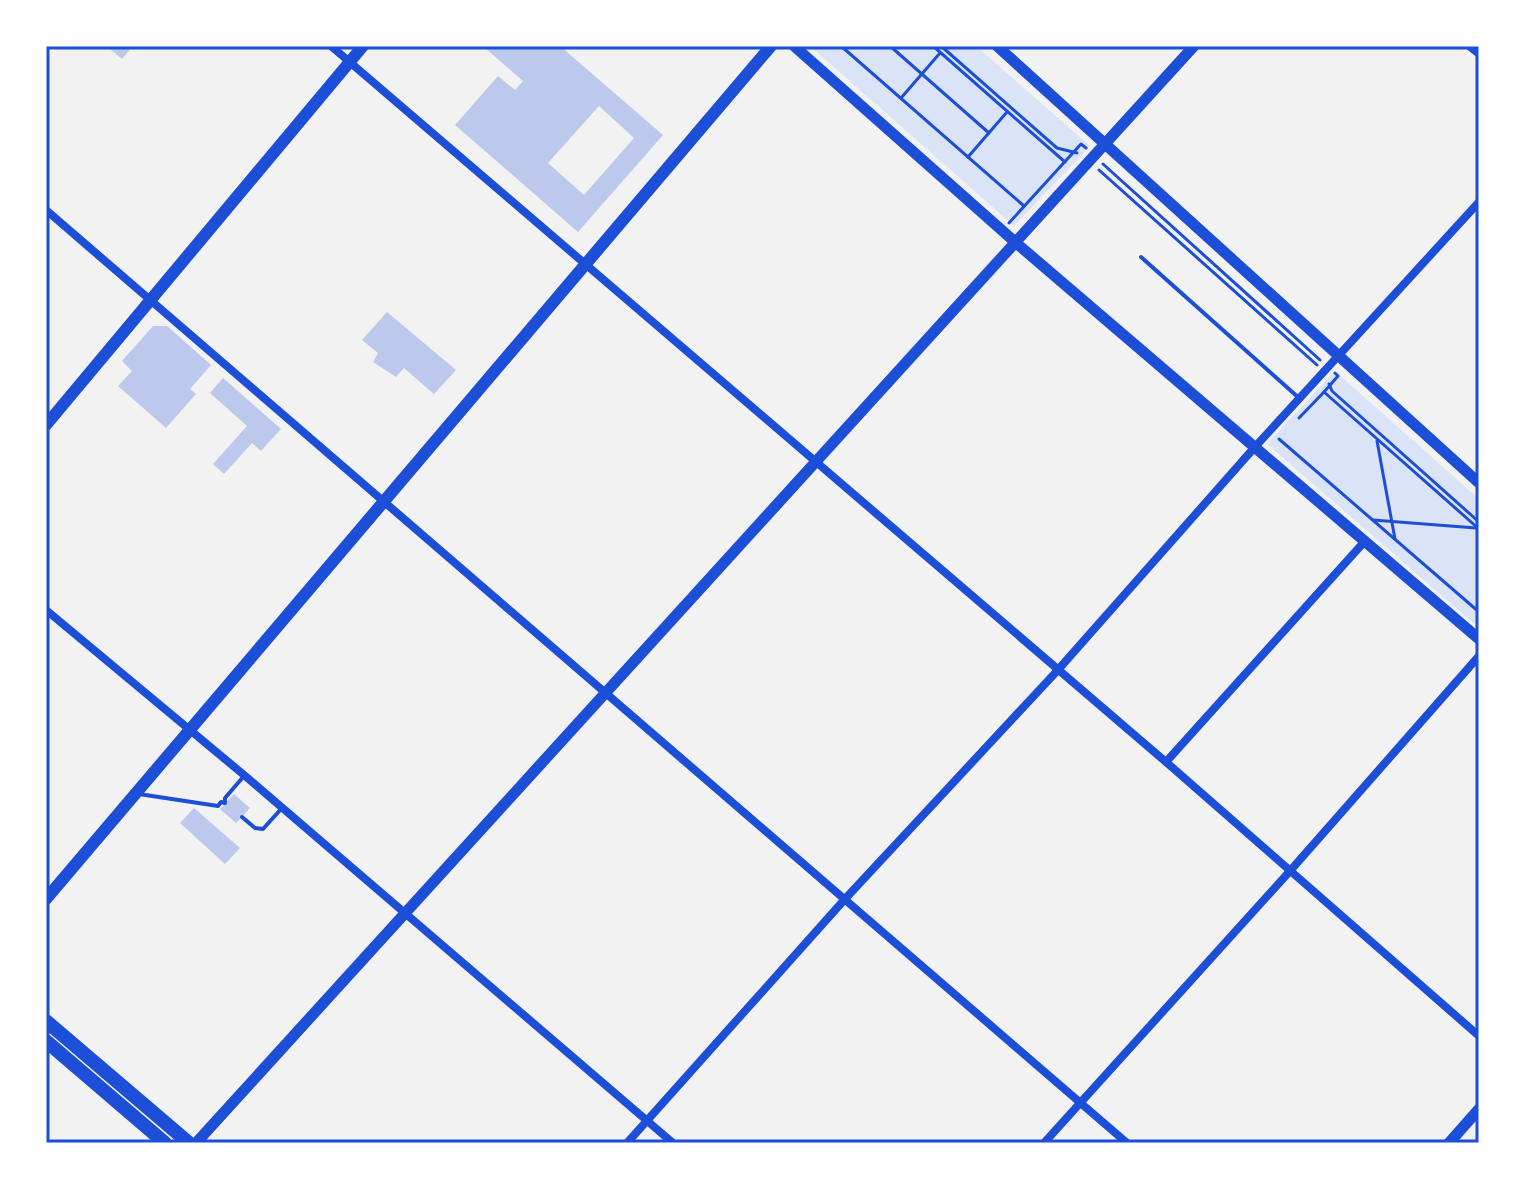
<svg xmlns="http://www.w3.org/2000/svg" width="1525" height="1189" viewBox="0 0 1525 1189" font-family="Barlow,sans-serif">
<style>
.green{fill:#dbe4f7}
.building{fill:#bdc9ec;fill-rule:evenodd}
.lines{fill:none;stroke-linecap:round;stroke-linejoin:round}
.path{stroke:#1d4ed8;stroke-width:3}
.service{stroke:#1d4ed8;stroke-width:4}
.minor{stroke:#1d4ed8;stroke-width:8}
.tertiary{stroke:#1d4ed8;stroke-width:11}
.secondary{stroke:#1d4ed8;stroke-width:12}
.primary{stroke:#1d4ed8;stroke-width:14}
.neatline{fill:none;stroke:#1d4ed8;stroke-width:3}
</style>
<rect width="100%" height="100%" fill="#f2f2f2"/>
<g class="green">
<polygon points="810,46 976,46 1090,146 1014,226"/>
<polygon points="1335,371 1479,499 1479,628 1267,444"/>
</g>
<g class="building">
<polygon points="111,46 133,46 122,59 109,48"/>
<path d="M483,46H560L663,135L578,232L455,125L498,76L515,90L523,81ZM599,106L634,138L584,195L548,163Z"/>
<polygon points="387,312 456,370 434,394 404,368 396,377 373,362 378,353 362,340"/>
<polygon points="153,326 167,326 211,365 190,389 196,394 166,428 118,386 132,371 122,361"/>
<polygon points="223,378 281,429 261,451 252,443 224,474 213,464 247,426 210,393"/>
<polygon points="234,794 250,808 236,823 220,809"/>
<polygon points="194,808 240,848 225,864 180,823"/>
</g>
<g class="lines">
<g class="path">
<polyline points="841,46 1024,206"/>
<polyline points="890,46 989,133"/>
<polyline points="933,46 1065,162"/>
<polyline points="941,46 1057,148 1077,153"/>
<polyline points="901,98 940,53"/>
<polyline points="968,157 1007,112"/>
<polyline points="1103,164 1320,360"/>
<polyline points="1099,170 1317,365"/>
<polyline points="1009,223 1081,144 1086,148"/>
<polyline points="1335,373 1338,376 1324,392 1479,529"/>
<polyline points="1329,384 1332,391 1479,522"/>
<polyline points="1299,418 1324,392"/>
<polyline points="1279,439 1479,612"/>
<polyline points="1377,441 1395,539"/>
<polyline points="1373,520 1476,528"/>
</g>
<g class="service">
<polyline points="1141,257 1299,398"/>
<polyline points="139,794 218,806 221,802 225,803 225,798 244,776"/>
<polyline points="242,817 255,828 263,829 282,808"/>
</g>
<g class="minor">
<polyline points="331,46 1166,762 1479,1036"/>
<polyline points="1469,46 1479,54"/>
<polyline points="46,210 1127,1143"/>
<polyline points="46,610 244,775 673,1143"/>
<polyline points="1166,762 1365,541"/>
<polyline points="627,1143 845,899 1057,671 1254,448 1479,202"/>
<polyline points="1044,1143 1290,871 1479,656"/>
</g>
<g class="tertiary">
<polyline points="794,46 1015,242 1479,639"/>
<polyline points="997,46 1479,483"/>
<polyline points="196,1143 1194,46"/>
<polyline points="1449,1143 1479,1109"/>
</g>
<g class="secondary">
<polyline points="46,425 363,46"/>
<polyline points="46,899 771,46"/>
</g>
<g class="primary">
<polyline points="46,1021 189,1143"/>
<polyline points="46,1041 165,1143"/>
</g>
</g>
<rect width="1525" height="1189" fill="none" stroke="#ffffff" stroke-width="96"/>
<rect x="48" y="48" width="1429" height="1093" class="neatline"/>
</svg>
